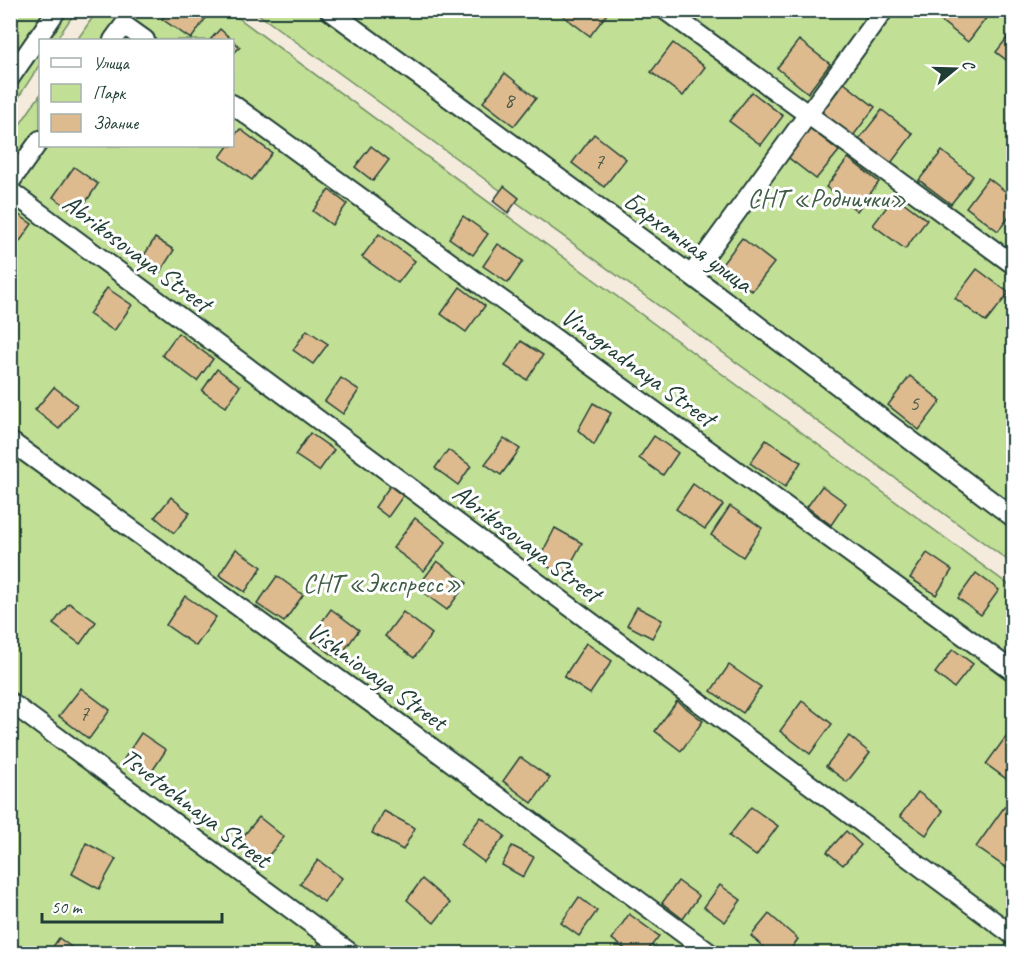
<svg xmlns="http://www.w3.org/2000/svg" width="1024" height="964" viewBox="0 0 1024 964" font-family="Caveat,sans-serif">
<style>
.green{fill:#c2df96;stroke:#708e65;stroke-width:1.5}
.building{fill:#ddbb8f;stroke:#1f3d34;stroke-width:1.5}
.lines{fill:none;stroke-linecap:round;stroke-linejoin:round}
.minor-casing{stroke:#1f3d34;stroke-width:22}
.minor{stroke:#fff;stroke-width:18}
.labels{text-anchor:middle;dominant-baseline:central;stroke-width:6;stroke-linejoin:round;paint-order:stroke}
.number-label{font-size:22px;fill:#4e5c4b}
.park-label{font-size:26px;fill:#405d48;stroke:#fff}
.street-label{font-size:26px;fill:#1f3d34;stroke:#fff}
</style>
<rect width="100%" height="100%" fill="#f5ebdd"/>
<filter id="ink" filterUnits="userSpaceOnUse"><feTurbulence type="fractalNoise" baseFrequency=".0167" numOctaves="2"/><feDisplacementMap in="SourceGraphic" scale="12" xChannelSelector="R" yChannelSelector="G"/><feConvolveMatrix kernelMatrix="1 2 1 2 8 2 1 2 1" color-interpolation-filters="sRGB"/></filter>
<g filter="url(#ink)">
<g class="green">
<polygon points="11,11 76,11 56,40 40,40 40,64 11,109"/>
<polygon points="97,11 229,11 1013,588 1013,953 11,953 10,139 40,95 40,146 232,146 232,40 77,40"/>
<polygon points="254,11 1013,11 1013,564"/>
</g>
<g class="building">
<polygon points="168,10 201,10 208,15 191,39 162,19"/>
<polygon points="559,10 610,10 590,36 558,12"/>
<polygon points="941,10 987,10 990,13 968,42 936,17"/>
<polygon points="220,29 240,47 232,55 232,40 210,40"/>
<polygon points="1014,29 1014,66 996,52"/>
<polygon points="799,40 830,64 808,93 777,68"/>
<polygon points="673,43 705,67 683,96 651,72"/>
<polygon points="505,73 536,98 514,126 483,102"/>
<polygon points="844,83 875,107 853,136 821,112"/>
<polygon points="752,92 783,116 761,145 729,121"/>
<polygon points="882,110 913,134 891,163 859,139"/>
<polygon points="807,126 839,151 816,179 785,155"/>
<polygon points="240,129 272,153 252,180 220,157 228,146 232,146 232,139"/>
<polygon points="594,134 626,159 604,187 572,163"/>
<polygon points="371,146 389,160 373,181 355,167"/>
<polygon points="942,151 973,176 951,204 919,180"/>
<polygon points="848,158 879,182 857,211 826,187"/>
<polygon points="74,167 98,184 78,214 53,197"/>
<polygon points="988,178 1014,198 1014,211 998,231 966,207"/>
<polygon points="504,186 519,198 508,213 493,201"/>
<polygon points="329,190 347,204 332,225 313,211"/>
<polygon points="895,196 927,220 905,249 873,225"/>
<polygon points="13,211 32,224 18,244 10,238 10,215"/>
<polygon points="463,216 488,234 473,255 449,238"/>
<polygon points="379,234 415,261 398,283 362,257"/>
<polygon points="155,238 174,250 160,272 141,260"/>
<polygon points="742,238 774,263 752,291 720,267"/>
<polygon points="498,244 523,261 508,283 483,266"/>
<polygon points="977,269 1009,293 986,322 955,298"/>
<polygon points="460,287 485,306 466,332 441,314"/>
<polygon points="107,288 132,305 114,331 89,314"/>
<polygon points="307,330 328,344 313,364 293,350"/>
<polygon points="178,333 213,359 197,381 162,355"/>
<polygon points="521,341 543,355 527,380 505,366"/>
<polygon points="217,369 240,386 226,407 202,391"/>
<polygon points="910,376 941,401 919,430 888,405"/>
<polygon points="341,378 359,390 343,414 325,401"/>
<polygon points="54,387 77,405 59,429 35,410"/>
<polygon points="593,403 611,413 594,445 578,430"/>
<polygon points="310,433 334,450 319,471 295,455"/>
<polygon points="654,436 678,453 663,475 639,458"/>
<polygon points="504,438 520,449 501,475 485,464"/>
<polygon points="766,440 801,462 785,487 750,463"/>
<polygon points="448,450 471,466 458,485 435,468"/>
<polygon points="693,484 723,505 705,529 676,509"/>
<polygon points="390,486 403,496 388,517 375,507"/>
<polygon points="822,486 846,503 831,525 807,507"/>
<polygon points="171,497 190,513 174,533 155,517"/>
<polygon points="730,506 762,528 743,557 711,535"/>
<polygon points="415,518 446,542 424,571 393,548"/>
<polygon points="555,528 582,543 564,576 538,561"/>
<polygon points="236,549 262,567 245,592 219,575"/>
<polygon points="927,553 952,570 936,595 910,578"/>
<polygon points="437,561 467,583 447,610 417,588"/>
<polygon points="976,573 999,590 981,615 958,598"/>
<polygon points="277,576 303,595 284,622 257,604"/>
<polygon points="185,596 216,617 196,646 166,625"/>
<polygon points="69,603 96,622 80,644 53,624"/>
<polygon points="637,607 662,620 652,638 627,625"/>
<polygon points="331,609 359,630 338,659 310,638"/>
<polygon points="403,612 432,634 414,658 385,636"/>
<polygon points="586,643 612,661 590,694 564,677"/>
<polygon points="953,649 973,664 954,688 935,673"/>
<polygon points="729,665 761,687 743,713 711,691"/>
<polygon points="81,688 110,710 89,739 59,716"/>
<polygon points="677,701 703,721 681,751 655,731"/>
<polygon points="802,701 832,724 810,754 780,731"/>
<polygon points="141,733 166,750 149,776 124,759"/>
<polygon points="1008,734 1014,738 1014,782 1012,783 986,764"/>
<polygon points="849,736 870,753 847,782 826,766"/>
<polygon points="520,757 550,778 532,803 503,781"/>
<polygon points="918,792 943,811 926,835 900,816"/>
<polygon points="1005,806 1014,812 1014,873 976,847"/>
<polygon points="751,807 778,826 756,856 729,836"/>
<polygon points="384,811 415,828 403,850 372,833"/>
<polygon points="259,817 284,837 265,860 241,839"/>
<polygon points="481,817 505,836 484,862 460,844"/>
<polygon points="846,831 861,845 843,865 827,852"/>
<polygon points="86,843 116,859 99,889 72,874"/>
<polygon points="512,846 534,857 523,877 502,865"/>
<polygon points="318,860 342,878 324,902 300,884"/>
<polygon points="422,879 450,903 434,923 407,900"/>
<polygon points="678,881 699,896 683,919 662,903"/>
<polygon points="720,885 741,900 725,922 704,907"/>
<polygon points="579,897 597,911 579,936 561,923"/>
<polygon points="629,914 659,936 645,954 632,954 612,939"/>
<polygon points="769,914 798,939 787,954 771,954 751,936"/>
<polygon points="59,938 78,952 77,954 48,954"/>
<polygon points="319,943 334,954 312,954"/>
</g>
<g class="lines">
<g class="minor-casing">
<g id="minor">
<polyline points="329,10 691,275 1014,518"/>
<polyline points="665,10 1014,265"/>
<polyline points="113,40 124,25 145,40"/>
<polyline points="10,78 57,10"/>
<polyline points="232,104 1014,672"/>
<polyline points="10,182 40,140"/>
<polyline points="10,191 1014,936"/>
<polyline points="691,275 884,10"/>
<polyline points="10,441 374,705 711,954"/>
<polyline points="10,702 352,954"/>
</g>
</g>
<use href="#minor" class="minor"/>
</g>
</g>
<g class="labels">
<g class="number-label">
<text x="509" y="100">8</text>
<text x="599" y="161">7</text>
<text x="914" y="403">5</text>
<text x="84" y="713">7</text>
</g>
<g class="park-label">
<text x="827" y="198">СНТ «Роднички»</text>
<text x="382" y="583">СНТ «Экспресс»</text>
</g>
<g class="street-label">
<text transform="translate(688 242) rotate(36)">Бархотная улица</text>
<text transform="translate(137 253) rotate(37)">Abrikosovaya Street</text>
<text transform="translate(638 367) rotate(36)">Vinogradnaya Street</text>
<text transform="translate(527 543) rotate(37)">Abrikosovaya Street</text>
<text transform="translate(377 676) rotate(36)">Vishniovaya Street</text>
<text transform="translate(196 808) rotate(37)">Tsvetochnaya Street</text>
</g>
</g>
<rect width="1024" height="964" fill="none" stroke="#fff" stroke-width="36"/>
<rect x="18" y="18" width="988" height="928" fill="none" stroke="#1f3d34" stroke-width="2" filter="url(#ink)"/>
<rect x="39" y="39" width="195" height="108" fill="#ffffff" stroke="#a5b1ae" stroke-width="1.5"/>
<rect x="51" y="58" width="30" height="9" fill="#ffffff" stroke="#a5b1ae" stroke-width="1.5"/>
<text x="93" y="69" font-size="18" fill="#1f3d34">Улица</text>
<rect x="51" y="84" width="30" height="18" fill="#c2df96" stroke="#a5b1ae" stroke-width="1.5"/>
<text x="93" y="99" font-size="18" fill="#1f3d34">Парк</text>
<rect x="51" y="114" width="30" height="18" fill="#ddbb8f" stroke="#a5b1ae" stroke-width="1.5"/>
<text x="93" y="129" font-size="18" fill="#1f3d34">Здание</text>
<g transform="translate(955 69) rotate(71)" stroke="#ffffff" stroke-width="4.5" paint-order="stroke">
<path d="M0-4.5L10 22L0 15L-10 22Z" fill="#1f3d34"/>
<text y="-9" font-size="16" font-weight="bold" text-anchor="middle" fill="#1f3d34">С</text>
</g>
<path d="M42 913v9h180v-9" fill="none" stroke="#1f3d34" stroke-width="3"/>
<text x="51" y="913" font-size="18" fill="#1f3d34" stroke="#ffffff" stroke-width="4.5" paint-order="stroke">50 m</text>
</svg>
